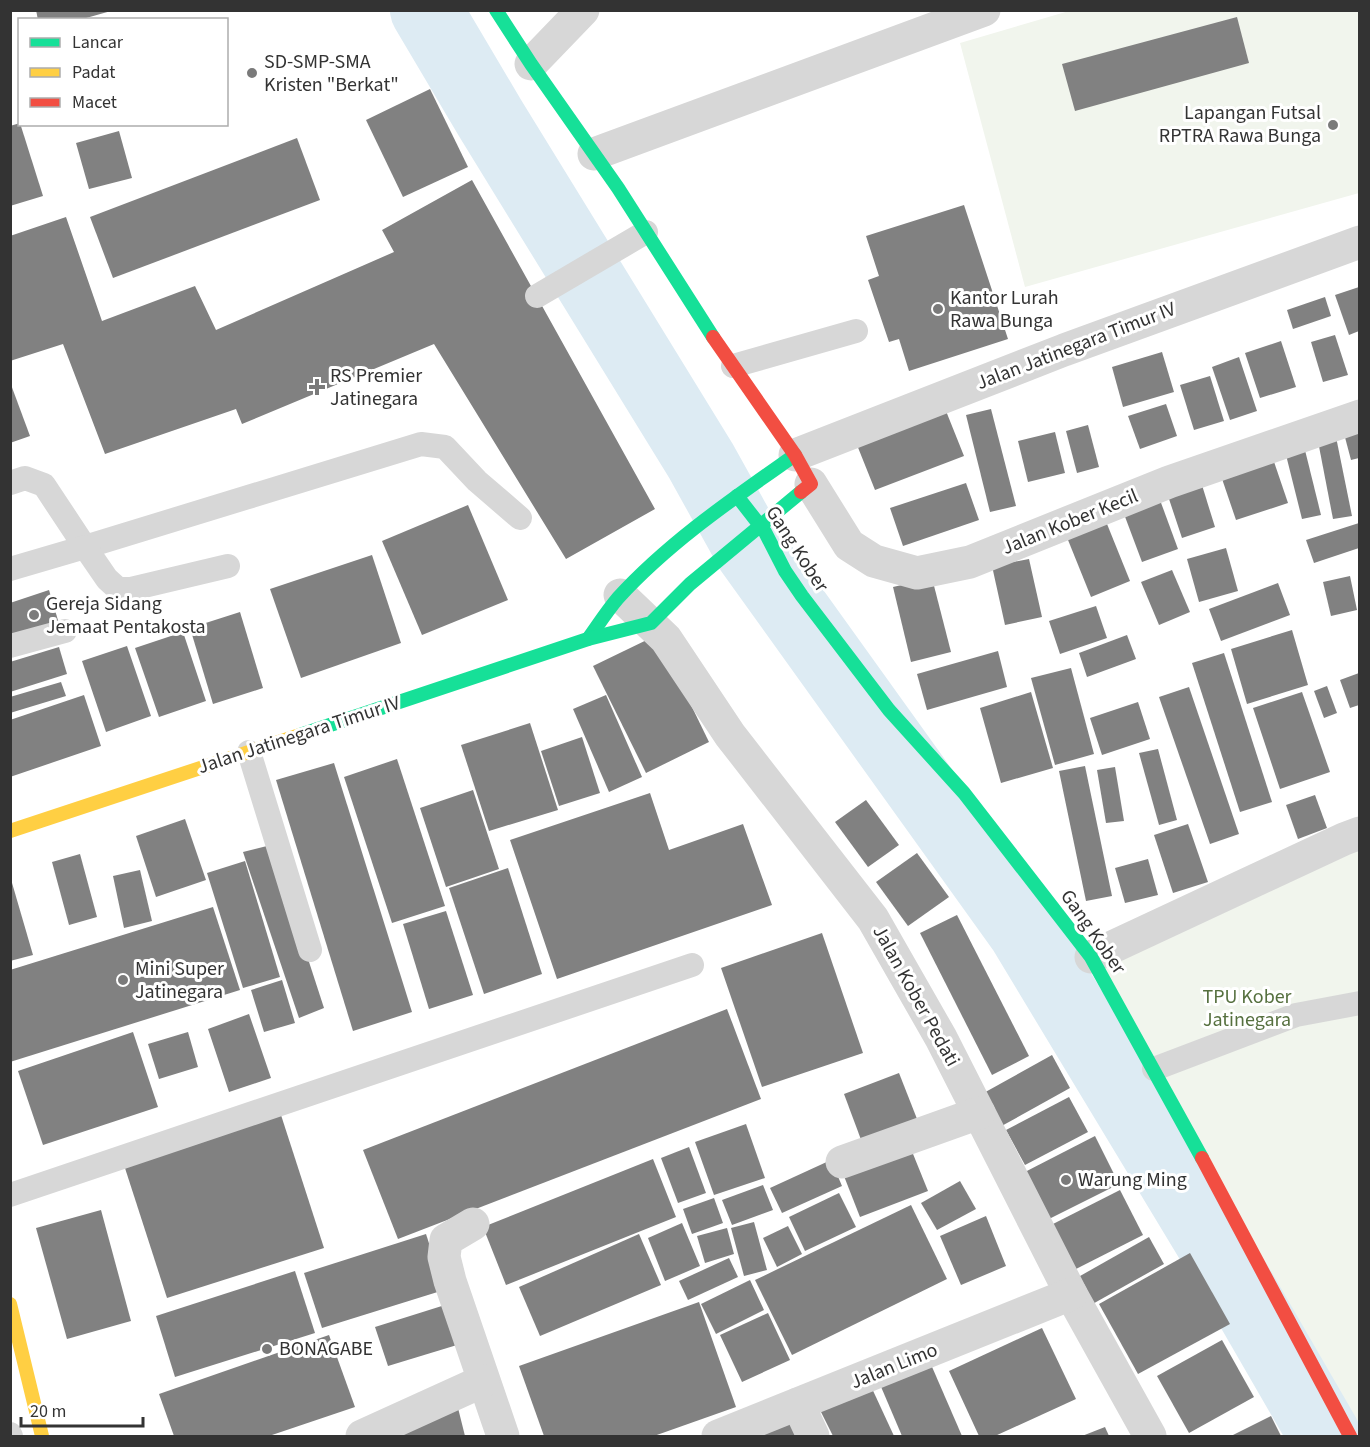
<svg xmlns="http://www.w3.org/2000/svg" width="1370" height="1447" viewBox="0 0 1370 1447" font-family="'Source Sans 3',sans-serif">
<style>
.green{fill:#f1f5ed}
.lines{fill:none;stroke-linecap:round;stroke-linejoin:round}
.river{stroke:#ddebf3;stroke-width:72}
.building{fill:#818181}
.lane{stroke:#d7d7d7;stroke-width:24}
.street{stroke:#d7d7d7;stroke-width:33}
.fast{stroke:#16e098;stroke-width:14}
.slow{stroke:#ffcf43;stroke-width:14}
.jam{stroke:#f24e42;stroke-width:14}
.poi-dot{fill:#7a7a7a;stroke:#fff;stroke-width:2}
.labels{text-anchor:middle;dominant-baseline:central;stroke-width:6;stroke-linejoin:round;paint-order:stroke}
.poi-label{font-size:20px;fill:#333;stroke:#fff;text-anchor:start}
.street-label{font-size:20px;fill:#333;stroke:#fff}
.park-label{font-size:20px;fill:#56703f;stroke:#fff}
</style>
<rect width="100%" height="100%" fill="#fff"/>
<g class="green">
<polygon points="1069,11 1359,11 1359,193 1025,287 960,43"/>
<polygon points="1359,833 1359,1436 1091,957"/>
</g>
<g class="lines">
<polyline class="river" points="426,10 490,118 701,461 751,551 1023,930 1244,1296 1325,1436"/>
</g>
<g class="building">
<polygon points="36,10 111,10 111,11 79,20 38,20"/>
<polygon points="1237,17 1249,63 1075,111 1062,64"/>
<polygon points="430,89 468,167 403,197 366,120"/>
<polygon points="20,123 43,196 10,206 10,126"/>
<polygon points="119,131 132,178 89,189 76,143"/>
<polygon points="297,138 320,200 113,278 90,217"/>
<polygon points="472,180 655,509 566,559 434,344 242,424 236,409 105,454 63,344 10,361 10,236 66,217 102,321 195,286 216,330 394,252 382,230"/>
<polygon points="964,205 1008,339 909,371 899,339 889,342 868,280 879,276 866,236"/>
<polygon points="1359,287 1359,331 1349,335 1335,295"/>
<polygon points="1325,297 1331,316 1293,329 1287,310"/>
<polygon points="1335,335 1348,375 1323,382 1311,342"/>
<polygon points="1281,341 1296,387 1260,398 1245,353"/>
<polygon points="1162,352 1174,392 1123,407 1112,367"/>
<polygon points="1239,357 1257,411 1230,420 1212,367"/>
<polygon points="1210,376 1224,421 1194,430 1180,385"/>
<polygon points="10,382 30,436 10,443"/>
<polygon points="1166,404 1177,436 1140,449 1128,416"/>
<polygon points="991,409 1016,506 990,512 966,415"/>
<polygon points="946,411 964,456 875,490 857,445"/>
<polygon points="1359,422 1359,458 1351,460 1342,426"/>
<polygon points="1088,425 1099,467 1077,473 1066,431"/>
<polygon points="1055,432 1065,473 1028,482 1018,441"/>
<polygon points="1335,432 1352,516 1333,519 1317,436"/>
<polygon points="1303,442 1321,515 1302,519 1284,447"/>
<polygon points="1270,450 1288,503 1236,520 1218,467"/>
<polygon points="1201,482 1215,527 1182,538 1167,493"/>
<polygon points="966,483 979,520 903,546 890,508"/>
<polygon points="1160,500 1178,549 1142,562 1124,514"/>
<polygon points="468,505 508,600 422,635 382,541"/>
<polygon points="1105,519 1130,581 1091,597 1066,535"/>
<polygon points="1359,523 1359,548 1314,563 1306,540"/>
<polygon points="1226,548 1238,591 1199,602 1187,559"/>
<polygon points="372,555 401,643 301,678 270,589"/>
<polygon points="1029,559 1042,617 1005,625 992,566"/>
<polygon points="1172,570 1190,612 1159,625 1141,582"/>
<polygon points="1350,576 1357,610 1331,616 1323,582"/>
<polygon points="932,578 951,652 911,662 893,587"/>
<polygon points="1278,583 1290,615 1221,641 1209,609"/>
<polygon points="49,590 60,627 10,643 10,603"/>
<polygon points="1096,606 1107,638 1060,654 1049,621"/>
<polygon points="240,612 263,688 213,704 190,628"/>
<polygon points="1292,630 1308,685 1247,704 1231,649"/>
<polygon points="183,632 206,701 159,717 135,648"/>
<polygon points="657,635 709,742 646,773 593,666"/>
<polygon points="1127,635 1136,659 1087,677 1079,653"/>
<polygon points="127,646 151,716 106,732 82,661"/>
<polygon points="59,647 67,674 10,692 10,662"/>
<polygon points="998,651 1007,687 927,710 917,674"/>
<polygon points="1224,653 1272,802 1240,812 1192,663"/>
<polygon points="1071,668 1094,754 1055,765 1031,678"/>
<polygon points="1359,673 1359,705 1350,708 1340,680"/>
<polygon points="61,682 66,696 10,713 10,697"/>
<polygon points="1327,686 1337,713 1324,718 1314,691"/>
<polygon points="1189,687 1239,834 1210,844 1159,697"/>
<polygon points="1031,692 1053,768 1001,783 980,708"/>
<polygon points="1302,692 1330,772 1280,789 1253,708"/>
<polygon points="84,695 101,746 10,777 10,720"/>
<polygon points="606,695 642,777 609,792 573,709"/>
<polygon points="1138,702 1150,739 1102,755 1090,718"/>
<polygon points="530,723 558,810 489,831 461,745"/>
<polygon points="582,737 600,793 559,806 541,751"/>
<polygon points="1158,749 1177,820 1159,825 1139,753"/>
<polygon points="397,759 445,906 392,923 344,777"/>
<polygon points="334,763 412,1012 353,1031 276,780"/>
<polygon points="1085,766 1112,896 1086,901 1059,771"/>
<polygon points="1115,767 1124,821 1106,823 1097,770"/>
<polygon points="473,790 499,869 446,887 420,808"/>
<polygon points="650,793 669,850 743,824 772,905 557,979 510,840"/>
<polygon points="1315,795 1327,828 1298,839 1286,805"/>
<polygon points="866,800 899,845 868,867 835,822"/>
<polygon points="185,819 206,880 156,897 136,836"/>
<polygon points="1188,824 1208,882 1173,893 1154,835"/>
<polygon points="271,845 324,1008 299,1018 243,852"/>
<polygon points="917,853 949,897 908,926 876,882"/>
<polygon points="80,854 97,917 69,925 52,862"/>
<polygon points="1148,859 1158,895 1125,903 1115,868"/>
<polygon points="245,861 280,977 243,988 207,873"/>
<polygon points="508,868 542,974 484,994 449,888"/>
<polygon points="140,870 152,921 124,928 113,876"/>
<polygon points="10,876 33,955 10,961"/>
<polygon points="213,907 240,990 10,1062 10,970"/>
<polygon points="446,911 473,995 429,1009 403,924"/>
<polygon points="957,915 1029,1056 992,1075 920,933"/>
<polygon points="822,933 863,1053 762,1087 721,968"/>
<polygon points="282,980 295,1023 264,1032 251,990"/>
<polygon points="727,1009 761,1099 398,1239 363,1150"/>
<polygon points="249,1014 271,1078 229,1092 208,1029"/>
<polygon points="133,1032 158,1107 43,1145 18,1071"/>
<polygon points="188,1032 198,1067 159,1079 148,1044"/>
<polygon points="1052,1055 1070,1088 998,1128 980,1095"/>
<polygon points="899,1073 919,1124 863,1145 844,1094"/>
<polygon points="1069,1097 1088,1132 1025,1165 1006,1130"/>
<polygon points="281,1115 324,1248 167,1298 124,1165"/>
<polygon points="746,1124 765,1178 714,1195 695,1142"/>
<polygon points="1095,1136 1119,1184 1045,1221 1021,1174"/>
<polygon points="909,1144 928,1191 860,1217 842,1171"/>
<polygon points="689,1147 706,1193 678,1203 661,1158"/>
<polygon points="653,1159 676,1217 506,1285 483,1227"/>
<polygon points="831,1160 842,1186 782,1213 770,1188"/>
<polygon points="960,1181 976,1209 937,1230 921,1203"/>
<polygon points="763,1185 773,1210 732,1225 722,1200"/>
<polygon points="1120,1190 1143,1235 1074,1270 1051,1225"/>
<polygon points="839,1193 856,1227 805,1251 789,1217"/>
<polygon points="714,1198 723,1223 692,1234 683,1209"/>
<polygon points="911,1205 947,1279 792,1355 755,1280"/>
<polygon points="101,1210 131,1321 67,1339 36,1228"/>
<polygon points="986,1216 1006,1266 961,1285 940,1236"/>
<polygon points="754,1222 767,1270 744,1276 731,1228"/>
<polygon points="682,1223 700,1266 665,1281 648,1238"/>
<polygon points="788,1226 802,1254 777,1267 763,1238"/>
<polygon points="727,1228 734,1254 705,1263 697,1236"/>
<polygon points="426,1234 444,1290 322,1328 304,1273"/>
<polygon points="639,1234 661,1285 540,1336 519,1287"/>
<polygon points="1149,1237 1164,1264 1089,1306 1073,1280"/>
<polygon points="1190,1253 1230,1324 1138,1374 1099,1304"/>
<polygon points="729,1258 738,1277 688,1300 679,1281"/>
<polygon points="295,1271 315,1333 175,1377 156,1316"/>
<polygon points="750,1280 764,1310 716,1334 701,1304"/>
<polygon points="699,1302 736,1407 654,1436 544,1436 519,1366"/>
<polygon points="445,1305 457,1345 388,1366 375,1327"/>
<polygon points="768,1313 790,1360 742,1382 720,1335"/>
<polygon points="1042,1328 1076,1399 995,1436 979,1436 949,1371"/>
<polygon points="329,1335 355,1407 269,1436 174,1436 159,1394"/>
<polygon points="1222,1340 1254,1397 1189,1433 1157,1376"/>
<polygon points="926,1353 962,1436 902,1436 876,1375"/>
<polygon points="869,1382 894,1436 833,1436 818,1406"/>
<polygon points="458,1408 465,1436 400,1436"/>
<polygon points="788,1413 797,1436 728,1436"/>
<polygon points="1271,1416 1281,1436 1231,1436"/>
<polygon points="1105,1427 1109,1436 1082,1436"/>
</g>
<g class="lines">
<g class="lane">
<polyline points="537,296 646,232"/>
<polyline points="733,366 856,331"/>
<polyline points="10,483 25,478 44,485 85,547 421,444 445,447 477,481 520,518"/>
<polyline points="10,569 85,547 107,579 118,589 131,589 228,566"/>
<polyline points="10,646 65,631"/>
<polyline points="249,752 310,950"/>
<polyline points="1154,1069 1296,1015 1360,1003"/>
<polyline points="10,1195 692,965"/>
<polyline points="10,1434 11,1436"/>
</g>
<g class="street">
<polyline points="531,64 583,10"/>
<polyline points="594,154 984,10"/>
<polyline points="795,455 1064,350 1360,242"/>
<polyline points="811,484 849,545 874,561 917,573 970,562 1169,482 1360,416"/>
<polyline points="620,595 666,639 730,735 873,919 941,1038 1071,1294 1150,1436"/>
<polyline points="1091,957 1344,839 1360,833"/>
<polyline points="842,1162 979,1113"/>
<polyline points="473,1224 446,1240 444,1257 450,1281 503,1436"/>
<polyline points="798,1404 813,1436"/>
<polyline points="362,1436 483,1381"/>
<polyline points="718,1436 1071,1294"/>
</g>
<g class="fast">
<polyline points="496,10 531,64 618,188 713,337"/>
<polyline points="737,496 765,532 785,571 802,596 889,710 964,793 1091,957 1202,1158"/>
<path d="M588,639C598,625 607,611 618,598C669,542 734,498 795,455"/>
<polyline points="300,735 588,639 651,623 690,584 801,492"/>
</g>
<g class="slow">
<polyline points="10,831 300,735"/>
<polyline points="10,1304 42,1436"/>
</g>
<g class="jam">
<polyline points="713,337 795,455 811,484 801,492"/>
<polyline points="1202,1158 1350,1436"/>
</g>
</g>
<g class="poi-dot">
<circle cx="252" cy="73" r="6"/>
<circle cx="1333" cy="125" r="6"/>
<circle cx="938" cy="309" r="6"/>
<path d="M314 378h6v6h6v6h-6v6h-6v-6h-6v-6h6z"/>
<circle cx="34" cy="615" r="6"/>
<circle cx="123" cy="980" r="6"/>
<circle cx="1066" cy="1180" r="6"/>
<circle cx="267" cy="1349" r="6"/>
</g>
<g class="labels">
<g class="poi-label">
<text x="264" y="62">SD-SMP-SMA<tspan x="264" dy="23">Kristen "Berkat"</tspan></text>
<text x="1321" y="113" text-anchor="end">Lapangan Futsal<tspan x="1321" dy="23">RPTRA Rawa Bunga</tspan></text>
<text x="950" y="298">Kantor Lurah<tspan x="950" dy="23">Rawa Bunga</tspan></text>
<text x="330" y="376">RS Premier<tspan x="330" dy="23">Jatinegara</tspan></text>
<text x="46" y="604">Gereja Sidang<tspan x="46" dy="23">Jemaat Pentakosta</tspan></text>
<text x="135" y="969">Mini Super<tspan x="135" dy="23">Jatinegara</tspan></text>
<text x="1078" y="1180">Warung Ming</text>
<text x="279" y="1349">BONAGABE</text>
</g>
<g class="street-label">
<text transform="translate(1076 346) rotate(-21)">Jalan Jatinegara Timur IV</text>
<text transform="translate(1070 522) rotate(-22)">Jalan Kober Kecil</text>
<text transform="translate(797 549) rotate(57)">Gang Kober</text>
<text transform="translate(299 735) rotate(-18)">Jalan Jatinegara Timur IV</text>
<text transform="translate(1093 932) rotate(55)">Gang Kober</text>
<text transform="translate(916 996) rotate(61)">Jalan Kober Pedati</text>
<text transform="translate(894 1366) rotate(-22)">Jalan Limo</text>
</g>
<g class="park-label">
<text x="1247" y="997">TPU Kober<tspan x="1247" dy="23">Jatinegara</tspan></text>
</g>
</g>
<rect width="1370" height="1447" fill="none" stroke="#333333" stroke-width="24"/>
<rect x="18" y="18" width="210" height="108" fill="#ffffff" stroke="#adadad" stroke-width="1.5"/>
<rect x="30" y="38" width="30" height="9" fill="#16e098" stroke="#adadad" stroke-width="1.5"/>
<text x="72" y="48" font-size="18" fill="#333333">Lancar</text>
<rect x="30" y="68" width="30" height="9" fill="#ffcf43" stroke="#adadad" stroke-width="1.5"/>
<text x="72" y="78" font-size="18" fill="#333333">Padat</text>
<rect x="30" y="98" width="30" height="9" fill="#f24e42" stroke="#adadad" stroke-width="1.5"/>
<text x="72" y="108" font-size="18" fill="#333333">Macet</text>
<path d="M21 1417v9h122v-9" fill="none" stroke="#333333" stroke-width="3"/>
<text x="30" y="1417" font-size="18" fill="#333333" stroke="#ffffff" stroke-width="4.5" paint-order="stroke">20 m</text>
</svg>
